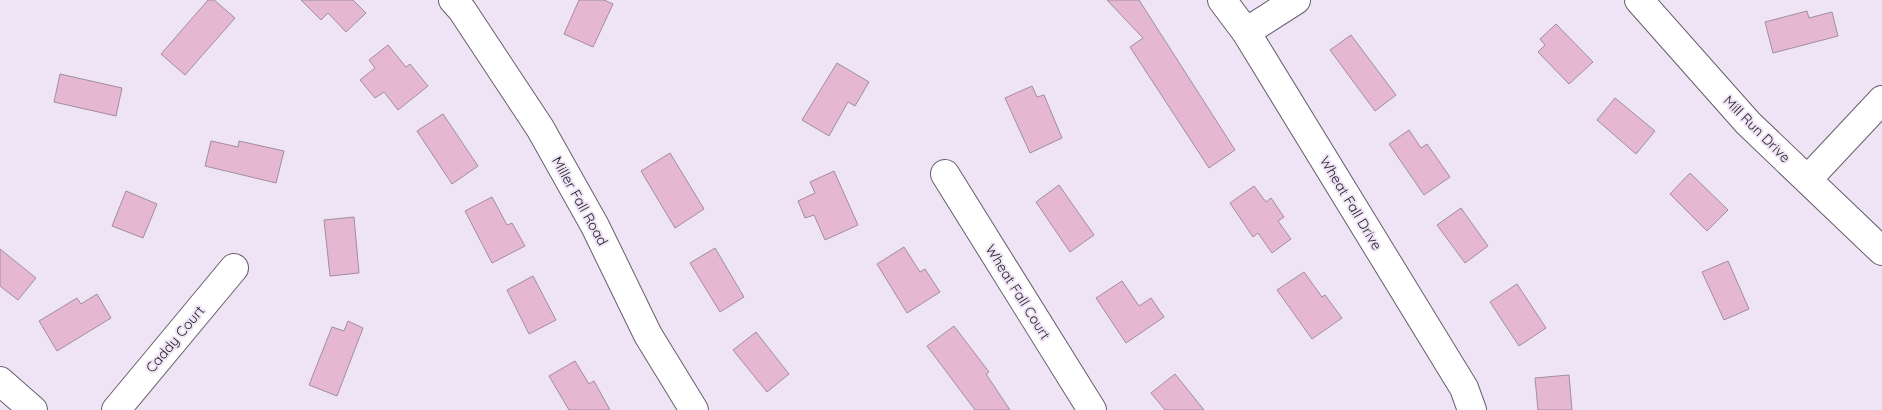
<svg xmlns="http://www.w3.org/2000/svg" width="1882" height="410" viewBox="0 0 1882 410" font-family="Quicksand,sans-serif">
<style>
.building{fill:#e6b7d3;stroke:#a08f99}
.lines{fill:none;stroke-linecap:round;stroke-linejoin:round}
.minor-casing{stroke:#675e6c;stroke-width:30}
.minor{stroke:#fff;stroke-width:28}
.labels{text-anchor:middle;dominant-baseline:central;stroke-width:4;stroke-linejoin:round;paint-order:stroke}
.street-label{font-size:14px;fill:#272329;stroke:#efe4f5}
</style>
<rect width="100%" height="100%" fill="#efe4f5"/>
<g class="building">
<polygon points="208,0 214,0 235,18 185,75 161,54"/>
<polygon points="301,0 353,0 366,13 346,32 328,13 321,20"/>
<polygon points="579,0 604,0 613,4 593,47 564,34"/>
<polygon points="1107,0 1139,0 1235,150 1209,168 1130,47 1143,38"/>
<polygon points="1807,11 1809,18 1832,12 1838,36 1773,53 1765,22"/>
<polygon points="1556,24 1593,62 1569,84 1538,52 1545,45 1540,39"/>
<polygon points="1351,35 1396,95 1375,111 1330,50"/>
<polygon points="388,45 406,67 410,64 428,86 398,110 384,92 375,98 360,80 375,68 369,60"/>
<polygon points="837,63 869,82 855,106 848,102 829,136 802,120"/>
<polygon points="60,74 122,88 116,116 54,102"/>
<polygon points="1032,86 1037,97 1044,95 1062,138 1030,153 1005,98"/>
<polygon points="1615,98 1655,131 1636,154 1597,120"/>
<polygon points="443,114 478,166 452,184 417,131"/>
<polygon points="1409,130 1421,148 1427,144 1450,177 1424,195 1389,144"/>
<polygon points="211,141 238,147 239,141 284,151 276,183 205,166"/>
<polygon points="670,153 704,209 675,228 641,171"/>
<polygon points="834,171 858,225 825,240 814,215 805,218 798,201 815,193 810,182"/>
<polygon points="1690,173 1728,210 1707,231 1670,194"/>
<polygon points="1059,185 1094,235 1070,252 1036,202"/>
<polygon points="1254,186 1266,202 1271,198 1284,217 1278,221 1291,239 1272,253 1258,233 1253,237 1230,203"/>
<polygon points="126,191 157,204 143,238 112,226"/>
<polygon points="492,197 507,225 512,223 525,246 492,263 465,211"/>
<polygon points="1461,208 1488,246 1465,263 1437,225"/>
<polygon points="354,217 359,273 330,276 324,220"/>
<polygon points="904,247 920,272 925,269 940,292 907,313 877,264"/>
<polygon points="715,248 744,297 720,312 690,263"/>
<polygon points="0,249 36,278 18,300 0,286"/>
<polygon points="1728,261 1749,309 1724,320 1702,272"/>
<polygon points="1304,272 1322,297 1325,295 1342,318 1312,339 1277,290"/>
<polygon points="533,276 556,320 529,334 507,290"/>
<polygon points="1122,281 1139,306 1151,298 1164,317 1126,343 1096,298"/>
<polygon points="1517,284 1546,328 1519,346 1490,302"/>
<polygon points="97,294 111,318 57,351 39,321 77,298 81,304"/>
<polygon points="348,321 363,328 337,396 309,385 332,327 344,331"/>
<polygon points="954,326 989,372 986,374 1010,410 975,410 927,346"/>
<polygon points="756,332 789,374 767,392 733,350"/>
<polygon points="575,361 589,384 594,381 610,410 569,410 549,376"/>
<polygon points="1175,374 1204,410 1165,410 1151,393"/>
<polygon points="1569,375 1572,410 1538,410 1535,378"/>
</g>
<g class="lines">
<g class="minor-casing">
<g id="minor">
<polyline points="453,0 462,10 540,128 595,226 648,335 694,410"/>
<polyline points="1222,0 1246,32 1464,388 1472,410"/>
<polyline points="1639,0 1748,123 1882,251"/>
<polyline points="1246,32 1296,0"/>
<polyline points="945,174 1092,410"/>
<polyline points="1808,179 1882,100"/>
<polyline points="0,381 33,410"/>
<polyline points="116,410 234,268"/>
</g>
</g>
<use href="#minor" class="minor"/>
</g>
<g class="labels">
<g class="street-label">
<text transform="translate(1757 129) rotate(45)">Mill Run Drive</text>
<text transform="translate(580 201) rotate(61)">Miller Fall Road</text>
<text transform="translate(1351 203) rotate(59)">Wheat Fall Drive</text>
<text transform="translate(1018 292) rotate(58)">Wheat Fall Court</text>
<text transform="translate(175 339) rotate(-50)">Caddy Court</text>
</g>
</g>
</svg>
